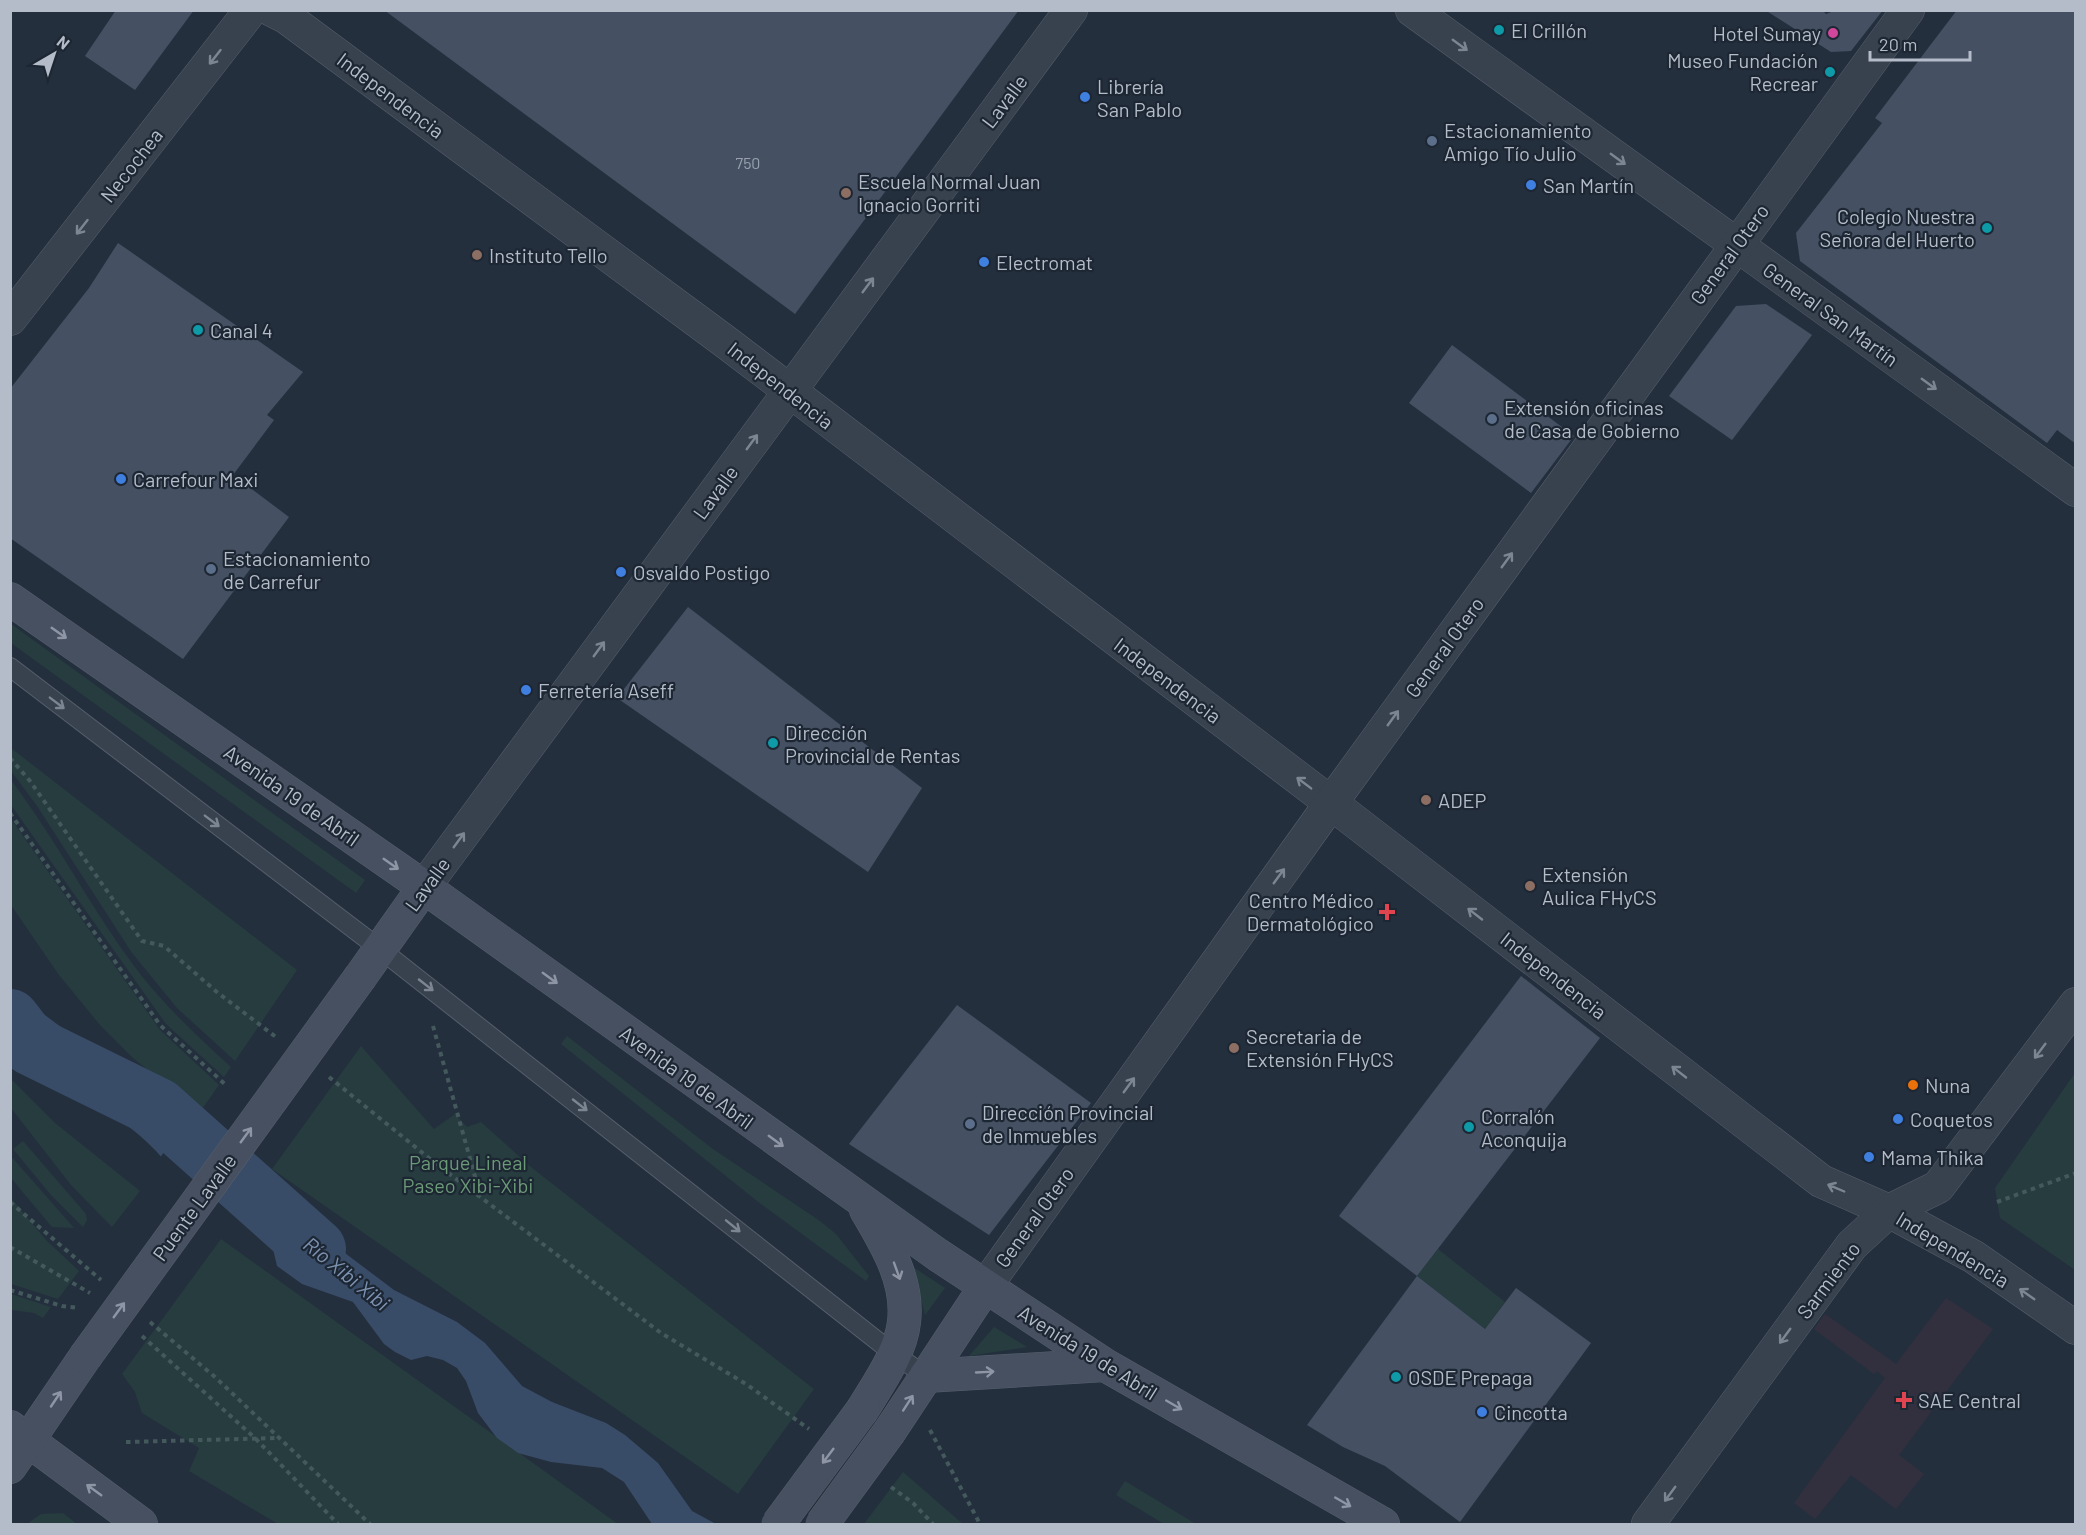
<svg xmlns="http://www.w3.org/2000/svg" width="2086" height="1535" viewBox="0 0 2086 1535" font-family="Barlow,sans-serif">
<style>
.medical{fill:#32303f}
.green{fill:#263c3f}
.water{fill:#394c67}
.pier{fill:#242f3e}
.lines{fill:none;stroke-linecap:round;stroke-linejoin:round}
.river{stroke:#394c67;stroke-width:60}
.building{fill:#455162}
.lane-casing{stroke:#565f6c;stroke-width:20}
.street-casing{stroke:#565f6c;stroke-width:34}
.secondary-casing{stroke:#565f6c;stroke-width:34}
.path{stroke:#44595c;stroke-width:4;stroke-dasharray:4.5 4.5;stroke-linecap:butt}
.lane{stroke:#38414e;stroke-width:18}
.street{stroke:#38414e;stroke-width:33}
.secondary{stroke:#465061;stroke-width:33}
.secondary-bridge-casing{stroke:#565f6c;stroke-width:34;stroke-linecap:butt}
.secondary-bridge{stroke:#465061;stroke-width:33}
.oneway{stroke:#7c8592}
.oneway2{stroke:#8e96a5}
.culture-dot{fill:#0f9aa8;stroke:#1d2633;stroke-width:2}
.hotel-dot{fill:#d1479c;stroke:#1d2633;stroke-width:2}
.shop-dot{fill:#3f7fe0;stroke:#1d2633;stroke-width:2}
.service-dot{fill:#5c6f8a;stroke:#1d2633;stroke-width:2}
.education-dot{fill:#8d6e63;stroke:#1d2633;stroke-width:2}
.health-dot{fill:#e0444e;stroke:#1d2633;stroke-width:2}
.food-dot{fill:#e8710a;stroke:#1d2633;stroke-width:2}
.labels{text-anchor:middle;dominant-baseline:central;stroke-width:4.5;stroke-linejoin:round;paint-order:stroke}
.number-label{font-size:16px;fill:#98a1af}
.poi-label{font-size:20px;fill:#b4bcc9;stroke:#1d2633;text-anchor:start}
.street-label{font-size:20px;fill:#b4bcc9;stroke:#1d2633}
.park-label{font-size:20px;fill:#6b9a76;stroke:#1d2633}
.water-label{font-size:21px;font-style:italic;fill:#7c92b1;stroke:#1d2633}
</style>
<rect width="100%" height="100%" fill="#242f3e"/>
<polygon class="medical" points="1946,1298 1993,1329 1899,1455 1924,1474 1896,1509 1851,1475 1815,1519 1794,1503 1885,1378 1877,1371 1874,1374 1814,1329 1825,1314 1896,1364"/>
<g class="green">
<polygon points="11,624 365,880 356,893 11,643"/>
<polygon points="11,748 297,970 235,1061 177,1008 132,953 37,806 11,771"/>
<path d="M11,780C58,842 93,913 141,975C168,1009 199,1038 231,1067L224,1077L166,1024L11,805Z"/>
<polygon points="11,819 160,1030 219,1085 200,1112 133,1058 100,1025 59,975 11,905"/>
<polygon points="567,1036 713,1149 820,1221 836,1234 869,1276 866,1281 757,1201 561,1044"/>
<polygon points="361,1046 434,1129 455,1114 467,1127 481,1122 531,1167 814,1389 738,1494 272,1169"/>
<polygon points="2075,1073 2075,1270 2000,1218 1995,1188"/>
<polygon points="10,1078 55,1123 140,1191 112,1227 71,1185 11,1108"/>
<polygon points="23,1141 86,1214 87,1220 83,1227 51,1195 13,1149"/>
<polygon points="10,1155 74,1228 52,1227 11,1178"/>
<polygon points="11,1198 46,1240 79,1271 58,1299 11,1284"/>
<polygon points="221,1239 618,1524 278,1524 189,1471 199,1448 142,1413 135,1392 122,1374"/>
<polygon points="1438,1249 1505,1302 1485,1329 1417,1276"/>
<polygon points="913,1267 945,1288 925,1315"/>
<polygon points="11,1294 51,1307 43,1318 34,1313 11,1310"/>
<polygon points="994,1327 1027,1347 1028,1347 969,1356"/>
<polygon points="903,1472 963,1524 864,1524"/>
<polygon points="1125,1481 1196,1524 1164,1524 1116,1495"/>
<polygon points="63,1513 77,1524 27,1524 41,1514"/>
</g>
<g class="water">
<path d="M10,989L89,1048L130,1076L159,1088L197,1117L164,1160C122,1109 58,1089 11,1045Z"/>
<polygon points="262,1182 309,1226 394,1290 457,1322 485,1343 522,1386 552,1402 606,1423 625,1435 658,1463 692,1511 716,1524 652,1524 624,1482 602,1468 551,1462 518,1453 497,1438 478,1413 466,1381 457,1368 443,1360 427,1356 411,1360 395,1352 384,1344 353,1302 302,1284 277,1266 273,1249 239,1214"/>
</g>
<polygon class="pier" points="194,1111 199,1118 166,1161 162,1162 159,1159"/>
<g class="lines">
<polyline class="river" points="10,1019 30,1045 158,1108 316,1249"/>
</g>
<g class="building">
<polygon points="116,10 194,10 135,90 85,56"/>
<polygon points="384,10 1019,10 795,314"/>
<polygon points="1765,10 1822,10 1826,14 1836,10 1883,10 1851,51 1831,52"/>
<polygon points="1957,10 2076,10 2076,444 2057,430 2047,443 1800,261 1796,233 1882,123 1875,118"/>
<polygon points="118,243 303,372 267,415 274,420 233,475 289,517 183,659 10,538 10,389 89,288"/>
<polygon points="1766,304 1812,335 1732,440 1669,396 1736,306"/>
<polygon points="1452,345 1574,436 1531,493 1409,403"/>
<polygon points="688,607 922,788 868,872 617,698"/>
<polygon points="1521,976 1600,1038 1417,1276 1339,1216"/>
<polygon points="957,1005 1091,1103 989,1235 849,1144"/>
<polygon points="1417,1276 1485,1329 1516,1288 1591,1343 1460,1522 1385,1466 1343,1447 1307,1425"/>
</g>
<g class="lines">
<g class="lane-casing">
<polyline id="lane" points="10,667 380,949 894,1354 926,1376"/>
</g>
<g class="street-casing">
<g id="street">
<polyline points="272,10 286,17 723,340 1331,803 1821,1181 1889,1211 1974,1257 2076,1328"/>
<polyline points="1412,10 2076,490"/>
<polyline points="10,319 251,10"/>
<polyline points="424,887 1071,10"/>
<polyline points="985,1287 1331,803 1908,10"/>
<polyline points="1648,1524 1852,1245 1889,1211 1938,1187 2076,1004"/>
</g>
</g>
<g class="secondary-casing">
<g id="secondary">
<polyline points="10,599 424,887 938,1255 1105,1365 1383,1524"/>
<polyline points="361,976 424,887"/>
<polyline points="926,1376 1105,1365"/>
<path d="M863,1409C878,1384 901,1352 904,1322C909,1281 886,1244 866,1210"/>
<polyline points="10,1427 141,1524"/>
<polyline points="890,1431 985,1287"/>
<polyline points="10,1467 85,1357"/>
</g>
</g>
<g class="path">
<polyline points="10,758 30,781 142,941 164,946 218,993 276,1037"/>
<polyline points="10,813 160,1025 227,1086"/>
<polyline points="433,1026 481,1198"/>
<polyline points="329,1077 435,1163 661,1333 746,1384 809,1429"/>
<polyline points="10,1202 101,1280"/>
<polyline points="1997,1202 2076,1173"/>
<polyline points="10,1247 90,1293"/>
<polyline points="10,1290 62,1306 79,1308"/>
<polyline points="150,1322 215,1377 370,1524"/>
<polyline points="142,1336 256,1439 338,1524"/>
<polyline points="930,1430 980,1524"/>
<polyline points="126,1442 278,1438"/>
<polyline points="891,1487 913,1503 933,1524"/>
</g>
<use href="#lane" class="lane"/>
<use href="#street" class="street"/>
<use href="#secondary" class="secondary"/>
<g class="secondary-bridge-casing">
<g id="secondary-bridge">
<polyline points="85,1357 361,976"/>
<polyline points="778,1524 863,1409"/>
<polyline points="822,1524 890,1431"/>
</g>
</g>
<use href="#secondary-bridge" class="secondary-bridge"/>
</g>
<defs><path id="oneway-shaft" d="M-6 0H5M1.5-3L5.5 0L1.5 3" fill="none" stroke-width="1.6" stroke-linecap="round" stroke-linejoin="round" transform="scale(1.5)"/></defs>
<g class="oneway">
<use href="#oneway-shaft" transform="translate(1460 45) rotate(36)"/>
<use href="#oneway-shaft" transform="translate(215 57) rotate(128)"/>
<use href="#oneway-shaft" transform="translate(1618 159) rotate(36)"/>
<use href="#oneway-shaft" transform="translate(82 227) rotate(128)"/>
<use href="#oneway-shaft" transform="translate(868 285) rotate(-53)"/>
<use href="#oneway-shaft" transform="translate(1929 384) rotate(36)"/>
<use href="#oneway-shaft" transform="translate(752 442) rotate(-54)"/>
<use href="#oneway-shaft" transform="translate(1507 560) rotate(-54)"/>
<use href="#oneway-shaft" transform="translate(599 649) rotate(-54)"/>
<use href="#oneway-shaft" transform="translate(57 703) rotate(37)"/>
<use href="#oneway-shaft" transform="translate(1393 718) rotate(-54)"/>
<use href="#oneway-shaft" transform="translate(1304 783) rotate(-143)"/>
<use href="#oneway-shaft" transform="translate(212 821) rotate(37)"/>
<use href="#oneway-shaft" transform="translate(459 840) rotate(-54)"/>
<use href="#oneway-shaft" transform="translate(1279 876) rotate(-54)"/>
<use href="#oneway-shaft" transform="translate(1475 914) rotate(-142)"/>
<use href="#oneway-shaft" transform="translate(426 985) rotate(38)"/>
<use href="#oneway-shaft" transform="translate(2040 1051) rotate(127)"/>
<use href="#oneway-shaft" transform="translate(1679 1072) rotate(-142)"/>
<use href="#oneway-shaft" transform="translate(1129 1085) rotate(-54)"/>
<use href="#oneway-shaft" transform="translate(580 1105) rotate(38)"/>
<use href="#oneway-shaft" transform="translate(1836 1188) rotate(-157)"/>
<use href="#oneway-shaft" transform="translate(733 1226) rotate(39)"/>
<use href="#oneway-shaft" transform="translate(2027 1294) rotate(-145)"/>
<use href="#oneway-shaft" transform="translate(1785 1336) rotate(126)"/>
<use href="#oneway-shaft" transform="translate(1670 1494) rotate(126)"/>
</g>
<g class="oneway2">
<use href="#oneway-shaft" transform="translate(59 633) rotate(35)"/>
<use href="#oneway-shaft" transform="translate(391 864) rotate(35)"/>
<use href="#oneway-shaft" transform="translate(550 978) rotate(36)"/>
<use href="#oneway-shaft" transform="translate(246 1135) rotate(-54)"/>
<use href="#oneway-shaft" transform="translate(776 1141) rotate(36)"/>
<use href="#oneway-shaft" transform="translate(897 1271) rotate(70)"/>
<use href="#oneway-shaft" transform="translate(119 1310) rotate(-54)"/>
<use href="#oneway-shaft" transform="translate(985 1372) rotate(-3)"/>
<use href="#oneway-shaft" transform="translate(56 1399) rotate(-56)"/>
<use href="#oneway-shaft" transform="translate(908 1403) rotate(-57)"/>
<use href="#oneway-shaft" transform="translate(1174 1405) rotate(30)"/>
<use href="#oneway-shaft" transform="translate(828 1456) rotate(127)"/>
<use href="#oneway-shaft" transform="translate(94 1490) rotate(-144)"/>
<use href="#oneway-shaft" transform="translate(1343 1502) rotate(30)"/>
</g>
<g class="culture-dot">
<circle cx="1499" cy="30" r="6"/>
<circle cx="1830" cy="72" r="6"/>
<circle cx="1987" cy="228" r="6"/>
<circle cx="198" cy="330" r="6"/>
<circle cx="773" cy="743" r="6"/>
<circle cx="1469" cy="1127" r="6"/>
<circle cx="1396" cy="1377" r="6"/>
</g>
<circle class="hotel-dot" cx="1833" cy="33" r="6"/>
<g class="shop-dot">
<circle cx="1085" cy="97" r="6"/>
<circle cx="1531" cy="185" r="6"/>
<circle cx="984" cy="262" r="6"/>
<circle cx="121" cy="479" r="6"/>
<circle cx="621" cy="572" r="6"/>
<circle cx="526" cy="690" r="6"/>
<circle cx="1898" cy="1119" r="6"/>
<circle cx="1869" cy="1157" r="6"/>
<circle cx="1482" cy="1412" r="6"/>
</g>
<g class="service-dot">
<circle cx="1432" cy="141" r="6"/>
<circle cx="1492" cy="419" r="6"/>
<circle cx="211" cy="569" r="6"/>
<circle cx="970" cy="1124" r="6"/>
</g>
<g class="education-dot">
<circle cx="846" cy="193" r="6"/>
<circle cx="477" cy="255" r="6"/>
<circle cx="1426" cy="800" r="6"/>
<circle cx="1530" cy="886" r="6"/>
<circle cx="1234" cy="1048" r="6"/>
</g>
<g class="health-dot">
<path d="M1384 903h6v6h6v6h-6v6h-6v-6h-6v-6h6z"/>
<path d="M1901 1391h6v6h6v6h-6v6h-6v-6h-6v-6h6z"/>
</g>
<circle class="food-dot" cx="1913" cy="1085" r="6"/>
<g class="labels">
<g class="number-label">
<text x="748" y="162">750</text>
</g>
<g class="poi-label">
<text x="1511" y="30">El Crillón</text>
<text x="1821" y="33" text-anchor="end">Hotel Sumay</text>
<text x="1818" y="60" text-anchor="end">Museo Fundación<tspan x="1818" dy="23">Recrear</tspan></text>
<text x="1097" y="86">Librería<tspan x="1097" dy="23">San Pablo</tspan></text>
<text x="1444" y="130">Estacionamiento<tspan x="1444" dy="23">Amigo Tío Julio</tspan></text>
<text x="858" y="181">Escuela Normal Juan<tspan x="858" dy="23">Ignacio Gorriti</tspan></text>
<text x="1543" y="185">San Martín</text>
<text x="1975" y="216" text-anchor="end">Colegio Nuestra<tspan x="1975" dy="23">Señora del Huerto</tspan></text>
<text x="489" y="255">Instituto Tello</text>
<text x="996" y="262">Electromat</text>
<text x="210" y="330">Canal 4</text>
<text x="1504" y="407">Extensión oficinas<tspan x="1504" dy="23">de Casa de Gobierno</tspan></text>
<text x="133" y="479">Carrefour Maxi</text>
<text x="223" y="558">Estacionamiento<tspan x="223" dy="23">de Carrefur</tspan></text>
<text x="633" y="572">Osvaldo Postigo</text>
<text x="538" y="690">Ferretería Aseff</text>
<text x="785" y="732">Dirección<tspan x="785" dy="23">Provincial de Rentas</tspan></text>
<text x="1438" y="800">ADEP</text>
<text x="1542" y="874">Extensión<tspan x="1542" dy="23">Aulica FHyCS</tspan></text>
<text x="1374" y="900" text-anchor="end">Centro Médico<tspan x="1374" dy="23">Dermatológico</tspan></text>
<text x="1246" y="1036">Secretaria de<tspan x="1246" dy="23">Extensión FHyCS</tspan></text>
<text x="1925" y="1085">Nuna</text>
<text x="982" y="1112">Dirección Provincial<tspan x="982" dy="23">de Inmuebles</tspan></text>
<text x="1481" y="1116">Corralón<tspan x="1481" dy="23">Aconquija</tspan></text>
<text x="1910" y="1119">Coquetos</text>
<text x="1881" y="1157">Mama Thika</text>
<text x="1408" y="1377">OSDE Prepaga</text>
<text x="1918" y="1400">SAE Central</text>
<text x="1494" y="1412">Cincotta</text>
</g>
<g class="street-label">
<text transform="translate(391 95) rotate(37)">Independencia</text>
<text transform="translate(1004 101) rotate(-53)">Lavalle</text>
<text transform="translate(131 165) rotate(-52)">Necochea</text>
<text transform="translate(1729 254) rotate(-54)">General Otero</text>
<text transform="translate(1831 314) rotate(36)">General San Martín</text>
<text transform="translate(781 385) rotate(38)">Independencia</text>
<text transform="translate(715 492) rotate(-54)">Lavalle</text>
<text transform="translate(1444 647) rotate(-54)">General Otero</text>
<text transform="translate(1168 680) rotate(37)">Independencia</text>
<text transform="translate(292 795) rotate(35)">Avenida 19 de Abril</text>
<text transform="translate(427 884) rotate(-54)">Lavalle</text>
<text transform="translate(1554 975) rotate(38)">Independencia</text>
<text transform="translate(687 1077) rotate(36)">Avenida 19 de Abril</text>
<text transform="translate(194 1207) rotate(-54)">Puente Lavalle</text>
<text transform="translate(1034 1217) rotate(-54)">General Otero</text>
<text transform="translate(1953 1249) rotate(31)">Independencia</text>
<text transform="translate(1828 1280) rotate(-53)">Sarmiento</text>
<text transform="translate(1088 1352) rotate(32)">Avenida 19 de Abril</text>
</g>
<g class="park-label">
<text x="468" y="1162">Parque Lineal<tspan x="468" dy="23">Paseo Xibi-Xibi</tspan></text>
</g>
<g class="water-label">
<text transform="translate(347 1273) rotate(39)">Río Xibi Xibi</text>
</g>
</g>
<rect width="2086" height="1535" fill="none" stroke="#b4bcc9" stroke-width="24"/>
<g transform="translate(54 54) rotate(39)" stroke="#1d2633" stroke-width="4.5" paint-order="stroke">
<path d="M0-4.5L10 22L0 15L-10 22Z" fill="#b4bcc9"/>
<text y="-9" font-size="16" font-weight="bold" text-anchor="middle" fill="#b4bcc9">N</text>
</g>
<path d="M1870 51v9h100v-9" fill="none" stroke="#b4bcc9" stroke-width="3"/>
<text x="1879" y="51" font-size="18" fill="#b4bcc9" stroke="#1d2633" stroke-width="4.5" paint-order="stroke">20 m</text>
</svg>
